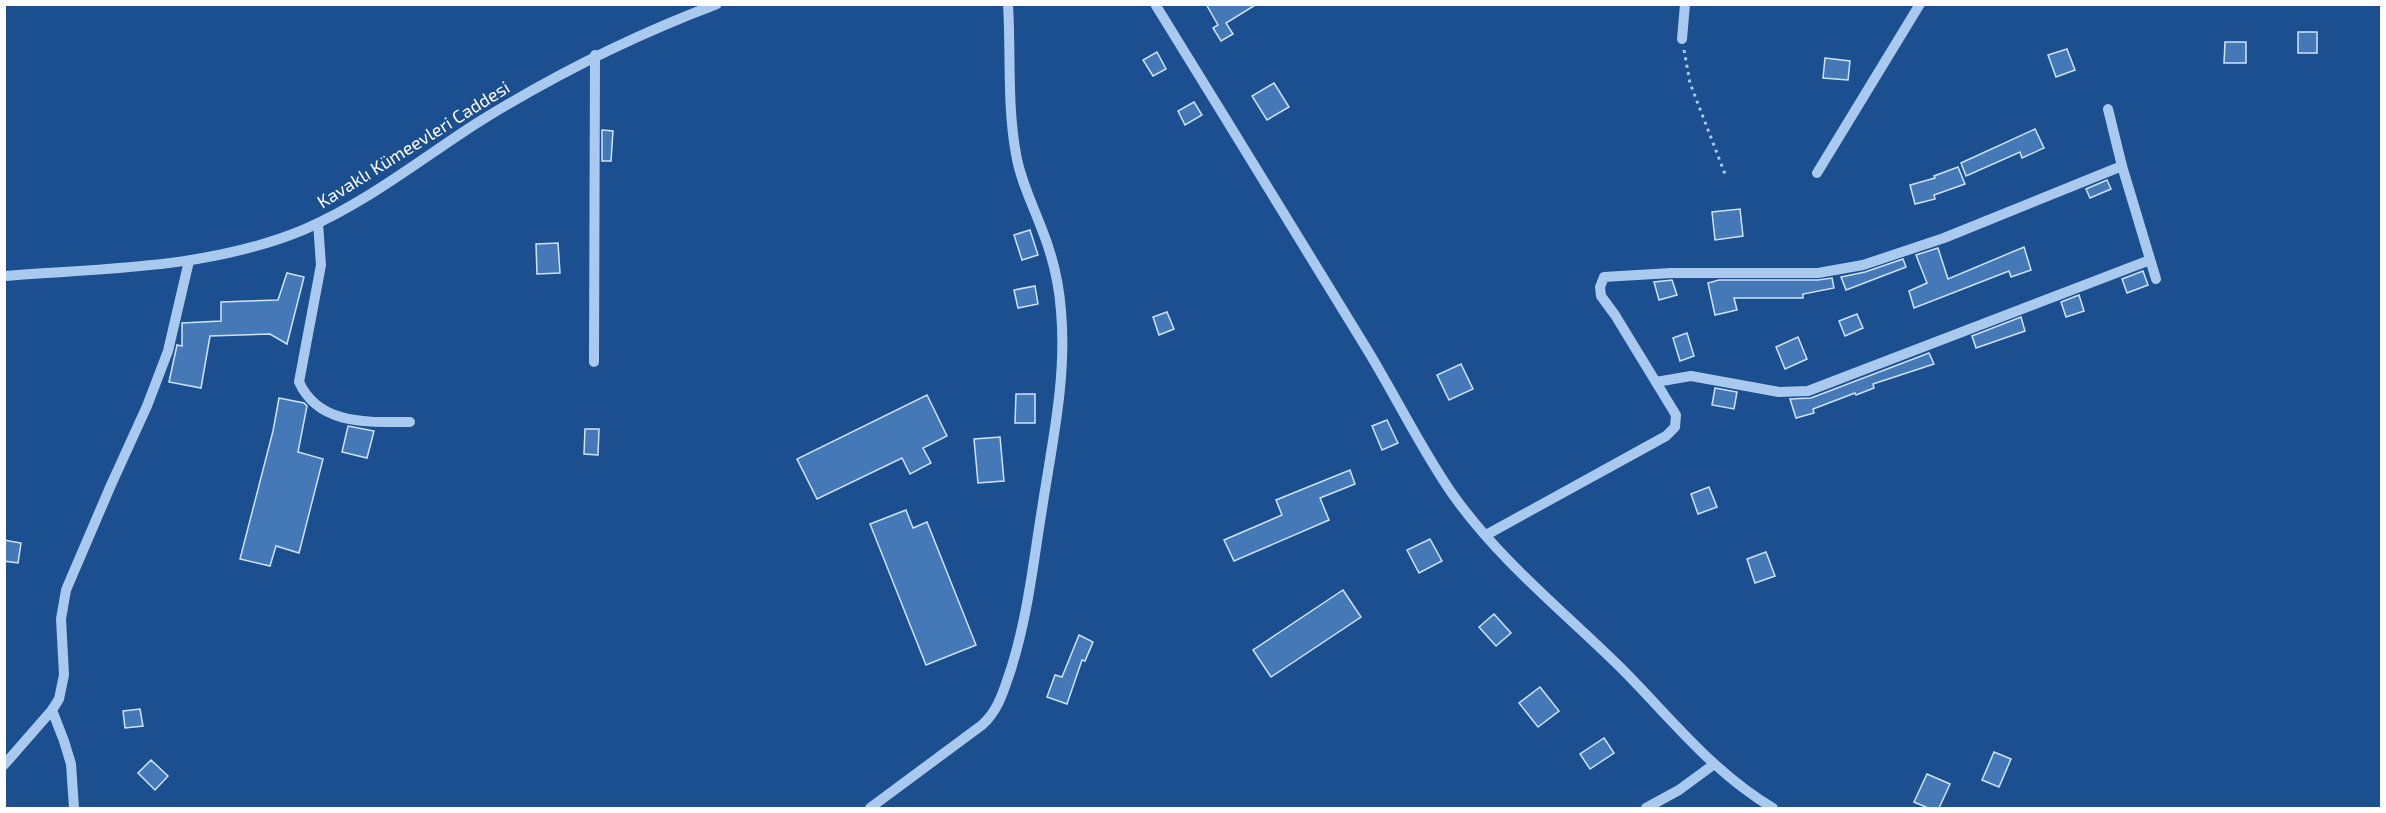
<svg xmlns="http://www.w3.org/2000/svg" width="2386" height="813" viewBox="0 0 2386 813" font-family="'Exo 2',sans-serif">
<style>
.building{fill:#4478b7;stroke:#cfe3fa;stroke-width:1.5}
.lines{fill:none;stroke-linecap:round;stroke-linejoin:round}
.path{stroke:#a9c9ee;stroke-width:3;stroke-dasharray:3 4.5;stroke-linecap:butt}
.minor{stroke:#a9c9ee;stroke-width:10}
.labels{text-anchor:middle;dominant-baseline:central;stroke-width:5;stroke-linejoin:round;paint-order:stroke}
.street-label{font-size:18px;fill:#fff;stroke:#1b4f8f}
</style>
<rect width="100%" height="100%" fill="#1b4f8f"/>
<g class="building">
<polygon points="1206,4 1257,4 1226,23 1233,34 1221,41 1213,28 1218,25"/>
<rect x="2298" y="32" width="19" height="21"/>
<polygon points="2225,42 2246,42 2246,63 2224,63"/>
<polygon points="2067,49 2075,70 2056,77 2048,55"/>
<polygon points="1157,52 1166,69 1153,76 1143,60"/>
<polygon points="1825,58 1850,61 1848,80 1823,78"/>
<polygon points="1274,83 1289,107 1267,120 1252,96"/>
<polygon points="1194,102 1202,115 1185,125 1178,111"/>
<polygon points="2035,129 2044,148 2022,158 2020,152 1966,176 1961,163"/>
<polygon points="602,130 613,131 611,161 602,161"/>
<polygon points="1958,167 1965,184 1934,195 1935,199 1915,204 1910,185 1935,178 1934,176"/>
<polygon points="2107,180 2111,189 2090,198 2086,189"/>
<polygon points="1740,209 1743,236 1715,240 1712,212"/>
<polygon points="1030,230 1038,255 1022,260 1014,235"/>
<polygon points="558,243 560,273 537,274 536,244"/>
<polygon points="2024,247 2031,270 2011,277 2009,271 1914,308 1909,291 1927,283 1916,255 1938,248 1948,279"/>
<polygon points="1903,259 1906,267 1846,290 1841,277 1865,272"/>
<polygon points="2143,271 2148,285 2127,293 2122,279"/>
<polygon points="287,273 304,277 287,344 270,334 210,336 201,388 169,382 177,345 182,346 182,323 221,321 221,302 278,300"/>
<polygon points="1832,278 1834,288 1803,294 1803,298 1734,298 1737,310 1715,315 1708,283 1719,280 1818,280"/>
<polygon points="1672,280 1677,295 1659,300 1654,282"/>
<polygon points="1035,286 1038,304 1018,308 1014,290"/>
<polygon points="2079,295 2084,311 2066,317 2061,302"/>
<polygon points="1167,312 1174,329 1159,335 1153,317"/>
<polygon points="1857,314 1863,328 1845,336 1839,321"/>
<polygon points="2021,317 2025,331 1976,348 1972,336"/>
<polygon points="1687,333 1694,356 1680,361 1673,338"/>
<polygon points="1798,337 1807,359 1785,369 1776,347"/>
<polygon points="1929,353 1934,364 1873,384 1874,388 1856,395 1855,393 1813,409 1814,413 1796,418 1790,399 1811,398"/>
<polygon points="1461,364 1473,389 1449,400 1437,375"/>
<polygon points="1715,388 1737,392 1734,409 1712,405"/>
<polygon points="1016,394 1035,394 1035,423 1015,423"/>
<polygon points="927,395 947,436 923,448 931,463 910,474 902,458 817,499 797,459"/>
<polygon points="279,398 304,403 307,406 298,452 323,459 299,553 276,546 270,566 240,559 273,431"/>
<polygon points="1387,420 1398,443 1382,450 1372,426"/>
<polygon points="348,426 374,431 367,458 342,452"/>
<polygon points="585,429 599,429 598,455 584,454"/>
<polygon points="1000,437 1004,481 978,483 974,439"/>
<polygon points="1350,470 1355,484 1320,498 1329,520 1234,561 1224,540 1282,515 1276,500"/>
<polygon points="1709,487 1717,507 1698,514 1691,494"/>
<polygon points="906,510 913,528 927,522 976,645 926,665 870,524"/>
<polygon points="1430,539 1442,561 1419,573 1407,550"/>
<polygon points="4,540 21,543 18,563 4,561"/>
<polygon points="1766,552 1775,576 1755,583 1747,559"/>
<polygon points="1343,590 1361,617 1271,677 1253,650"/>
<polygon points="1494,614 1511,633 1496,646 1479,627"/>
<polygon points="1079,635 1093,642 1085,661 1082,660 1067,704 1047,697 1055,675 1062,677"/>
<polygon points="1540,687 1559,711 1538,727 1519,703"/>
<polygon points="140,709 143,726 125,728 123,711"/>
<polygon points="1604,738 1614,753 1590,769 1580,754"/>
<polygon points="1994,752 2011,759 1999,787 1982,780"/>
<polygon points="151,760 168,776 155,790 138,773"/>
<polygon points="1927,774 1950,784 1939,808 1928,808 1914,802"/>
</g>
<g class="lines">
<polyline class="path" points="1684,50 1690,83 1725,174"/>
<g class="minor">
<path d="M1155,4C1225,118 1296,232 1365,346C1394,393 1420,447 1451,492C1500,562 1567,614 1626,673C1673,721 1715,774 1773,808"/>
<polyline points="1682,39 1685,4"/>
<polyline points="2108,109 2122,166 2156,279"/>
<polyline points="1817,173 1920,4"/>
<path d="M318,223L321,265L299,382C319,426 369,422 410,422"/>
<path d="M4,276C106,268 208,269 303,230C366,203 421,159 477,123C554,75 632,36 717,4"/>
<polyline points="594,362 595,55"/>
<polyline points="1656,382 1691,376 1779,392 1808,391 2150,260"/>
<polyline points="1486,535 1666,436 1675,427 1676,415 1615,315 1601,296 1600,287 1604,277 1671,273 1818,273 1863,265 1944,238 2122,166"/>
<polyline points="52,710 64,741 71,764 74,808"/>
<polyline points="4,765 52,710 59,699 64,675 61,619 66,590 111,485 147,406 168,351 189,261"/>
<path d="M870,808L982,725C999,710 1004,689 1011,669C1028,615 1033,564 1042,509C1052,443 1067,378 1061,311C1059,282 1052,254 1041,227C1032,203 1020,179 1016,154C1007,105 1011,54 1008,4"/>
<polyline points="1646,808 1679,790 1713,765"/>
</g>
</g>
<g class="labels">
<g class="street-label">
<text transform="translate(413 144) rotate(-32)">Kavaklı Kümeevleri Caddesi</text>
</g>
</g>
<rect width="2386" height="813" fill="none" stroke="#ffffff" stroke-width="12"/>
</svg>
